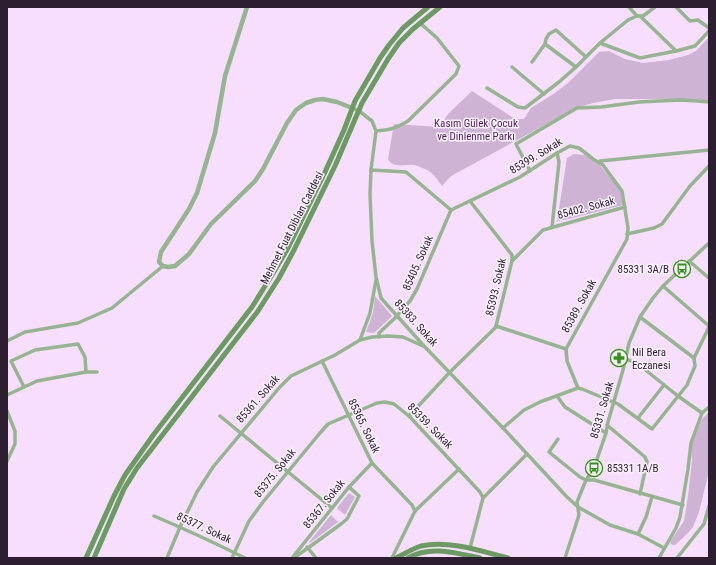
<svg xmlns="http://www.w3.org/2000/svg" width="716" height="565" viewBox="0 0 716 565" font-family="'Roboto Condensed',sans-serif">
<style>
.green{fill:#ceb3d4}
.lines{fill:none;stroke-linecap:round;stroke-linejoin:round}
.minor{stroke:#94b58d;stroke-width:3.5}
.tertiary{stroke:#94b58d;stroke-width:4.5}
.secondary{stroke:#6a9b60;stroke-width:5}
.labels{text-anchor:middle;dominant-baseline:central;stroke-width:3;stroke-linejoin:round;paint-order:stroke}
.park-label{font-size:11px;fill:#511d5c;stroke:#fbf2fd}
.street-label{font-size:11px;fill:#2e1e32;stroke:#fbf2fd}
.poi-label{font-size:11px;fill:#2e1e32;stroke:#fbf2fd;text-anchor:start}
</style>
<rect width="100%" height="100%" fill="#f8defe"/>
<g class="green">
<path d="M709,37V101L694,99H615L593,103L576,108L451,176L442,186C438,180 433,173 427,170C423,168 418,166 415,165C405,164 393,169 388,159L394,124L440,127L448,114L472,91L515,119H524L531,108L555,93L569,82L599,52L609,51L625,59L643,63L669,60L688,55L696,51Z"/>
<polygon points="574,154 584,155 598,163 611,178 621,192 623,205 569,219 557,221 567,158"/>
<polygon points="375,296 392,316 374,333 366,332 373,313"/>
<polygon points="709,412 709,471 699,512 693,527 688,533 675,545 672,545 671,544 670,542 684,521 688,496 692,461 691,445 702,419"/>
<polygon points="349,493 355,497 345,515 337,508"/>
<polygon points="331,515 338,522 310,543 309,542"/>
</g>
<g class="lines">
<g class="minor">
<polyline points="629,7 637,16"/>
<polyline points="676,7 690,21 698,20 709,28"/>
<polyline points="640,16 676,51"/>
<polyline points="600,43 628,20 637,16 643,16 655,7"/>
<polyline points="545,44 576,67"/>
<polyline points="532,62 545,44 546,39 549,34 556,30 586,57"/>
<polyline points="512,67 544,94"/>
<polyline points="487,88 518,107 525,108 559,82 576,67 600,43 640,58 676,51 695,46 709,31"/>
<polyline points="352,108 359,111 372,121 376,131 371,170 370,194 372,241 376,277 381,298 424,346 503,428 567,497 578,507 610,525 638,534 664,548"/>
<path d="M376,131C390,130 396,128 408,121L456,74L459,66L437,38L420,23"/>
<polyline points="599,163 600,161 709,150"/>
<polyline points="371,170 406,172 451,210"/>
<polyline points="530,171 516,144 577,108 601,107 639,102 680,100 698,101 709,102"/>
<polyline points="451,210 520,177 557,153 570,146 579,148 593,159 603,165 622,191 628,228 627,239 566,349 567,361 578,388"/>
<polyline points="552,227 559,162 557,153"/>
<polyline points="627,234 654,228 662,224 690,186 709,166"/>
<polyline points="512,261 543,230 625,207"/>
<polyline points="689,261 709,278"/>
<polyline points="663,286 709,326"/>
<polyline points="640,317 694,358"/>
<polyline points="496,326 566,349"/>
<polyline points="379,337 379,333 395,318 410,301 417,289 451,210"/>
<polyline points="360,340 370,313 376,280"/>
<polyline points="7,341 25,332 78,323 112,308 163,266"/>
<polyline points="626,359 638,364 678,396 702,413"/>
<polyline points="322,361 372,463 412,505 415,511"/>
<polyline points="24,387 11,361 35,350 78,344 85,357 86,372"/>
<polyline points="7,395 37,381 86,372 97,372"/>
<polyline points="557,396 565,407 606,433"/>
<polyline points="7,411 15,431 15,444 7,461"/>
<polyline points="220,416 332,508"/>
<polyline points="409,416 450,372 496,327 496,326 512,261 512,255 470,201"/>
<polyline points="638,418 664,385"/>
<polyline points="607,425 645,457 647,462 640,494"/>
<polyline points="503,428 524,410 540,402 578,388 582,389 618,404 652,429 687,385 695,366 694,358 709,327"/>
<polyline points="558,439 549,452 580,477 586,480 594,480 683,505"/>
<path d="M154,516C185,529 215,543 245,558"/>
<polyline points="638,534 646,517 652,497"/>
<polyline points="307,547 316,558"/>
<polyline points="470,548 483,498 527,454"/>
<polyline points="295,557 308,548 341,524 347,519 359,496 349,487"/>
<polyline points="167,558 180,527 197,492 213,467 279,388 291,376 335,355 360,340 372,337 389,336 403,337 423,346"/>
<polyline points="232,558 249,521 263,502 320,433 328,424 377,403 385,402 394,404 409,416 480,492 483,498"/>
<polyline points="292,558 349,487 372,463"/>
<polyline points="392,558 415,511 459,469"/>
<polyline points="565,558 579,515 577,502 586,480 594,468 606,433 608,422 623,370 629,343 640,317 653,298 663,286 709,243"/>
<polyline points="659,558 676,528 680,517 688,469 691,443 702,413 709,407"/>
<polyline points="677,558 704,524 709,506"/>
</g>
<polyline class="tertiary" points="247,7 225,76 215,133 197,193 189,209 161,252 159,262 163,266 168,267 175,266 189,254 211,224 255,181 263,169 287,123 296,110 306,103 315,100 323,99 337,102 352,108"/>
<g class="secondary">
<polyline points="86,558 114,496 125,475 154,434 252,307 272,275 288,248 325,172 344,130 355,101 380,58 389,45 403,28 428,7"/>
<polyline points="94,558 124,489 137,468 258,311 279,278 293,252 335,166 362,103 388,59 399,43 413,29 440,7"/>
<path d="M396,558C404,554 412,549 421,546C449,540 481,551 508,558"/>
<path d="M408,558C430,545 456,553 480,558"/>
</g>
</g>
<defs>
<g id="bus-ring" transform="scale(0.9)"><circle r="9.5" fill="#fbf2fd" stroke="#329416" stroke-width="1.5"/><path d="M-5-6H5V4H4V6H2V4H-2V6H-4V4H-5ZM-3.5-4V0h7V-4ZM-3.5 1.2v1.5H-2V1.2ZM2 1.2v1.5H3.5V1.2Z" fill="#329416"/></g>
<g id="pharmacy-ring" transform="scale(0.9)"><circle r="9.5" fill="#fbf2fd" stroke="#329416" stroke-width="1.5"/><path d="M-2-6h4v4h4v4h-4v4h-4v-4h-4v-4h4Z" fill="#329416"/></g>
</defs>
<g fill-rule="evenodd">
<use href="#bus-ring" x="682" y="269"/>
<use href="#pharmacy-ring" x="619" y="358"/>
<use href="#bus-ring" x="594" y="468"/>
</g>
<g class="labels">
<g class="park-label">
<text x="476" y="123">Kasım Gülek Çocuk<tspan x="476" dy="13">ve Dinlenme Parkı</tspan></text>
</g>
<g class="street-label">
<text transform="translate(536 156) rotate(-31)">85399. Sokak</text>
<text transform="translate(586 208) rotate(-15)">85402. Sokak</text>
<text transform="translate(292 228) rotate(-63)">Mehmet Fuat Diblan Caddesi</text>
<text transform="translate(418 263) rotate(-66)">85405. Sokak</text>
<text transform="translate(496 287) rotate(-77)">85393. Sokak</text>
<text transform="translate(579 306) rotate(-61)">85389. Sokak</text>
<text transform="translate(416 323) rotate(48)">85383. Sokak</text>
<text transform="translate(258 399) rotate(-49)">85361. Sokak</text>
<text transform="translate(602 410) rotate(-74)">85331. Sokak</text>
<text transform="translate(364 426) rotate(64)">85365. Sokak</text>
<text transform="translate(430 426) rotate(45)">85359. Sokak</text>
<text transform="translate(275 473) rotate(-51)">85375. Sokak</text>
<text transform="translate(324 504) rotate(-51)">85367. Sokak</text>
<text transform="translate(204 528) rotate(25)">85377. Sokak</text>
</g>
<g class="poi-label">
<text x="669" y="269" text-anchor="end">85331 3A/B</text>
<text x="632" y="352">Nil Bera<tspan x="632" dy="13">Eczanesi</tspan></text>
<text x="607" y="468">85331 1A/B</text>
</g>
</g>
<rect width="716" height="565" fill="none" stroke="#2e1e32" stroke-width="16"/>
</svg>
